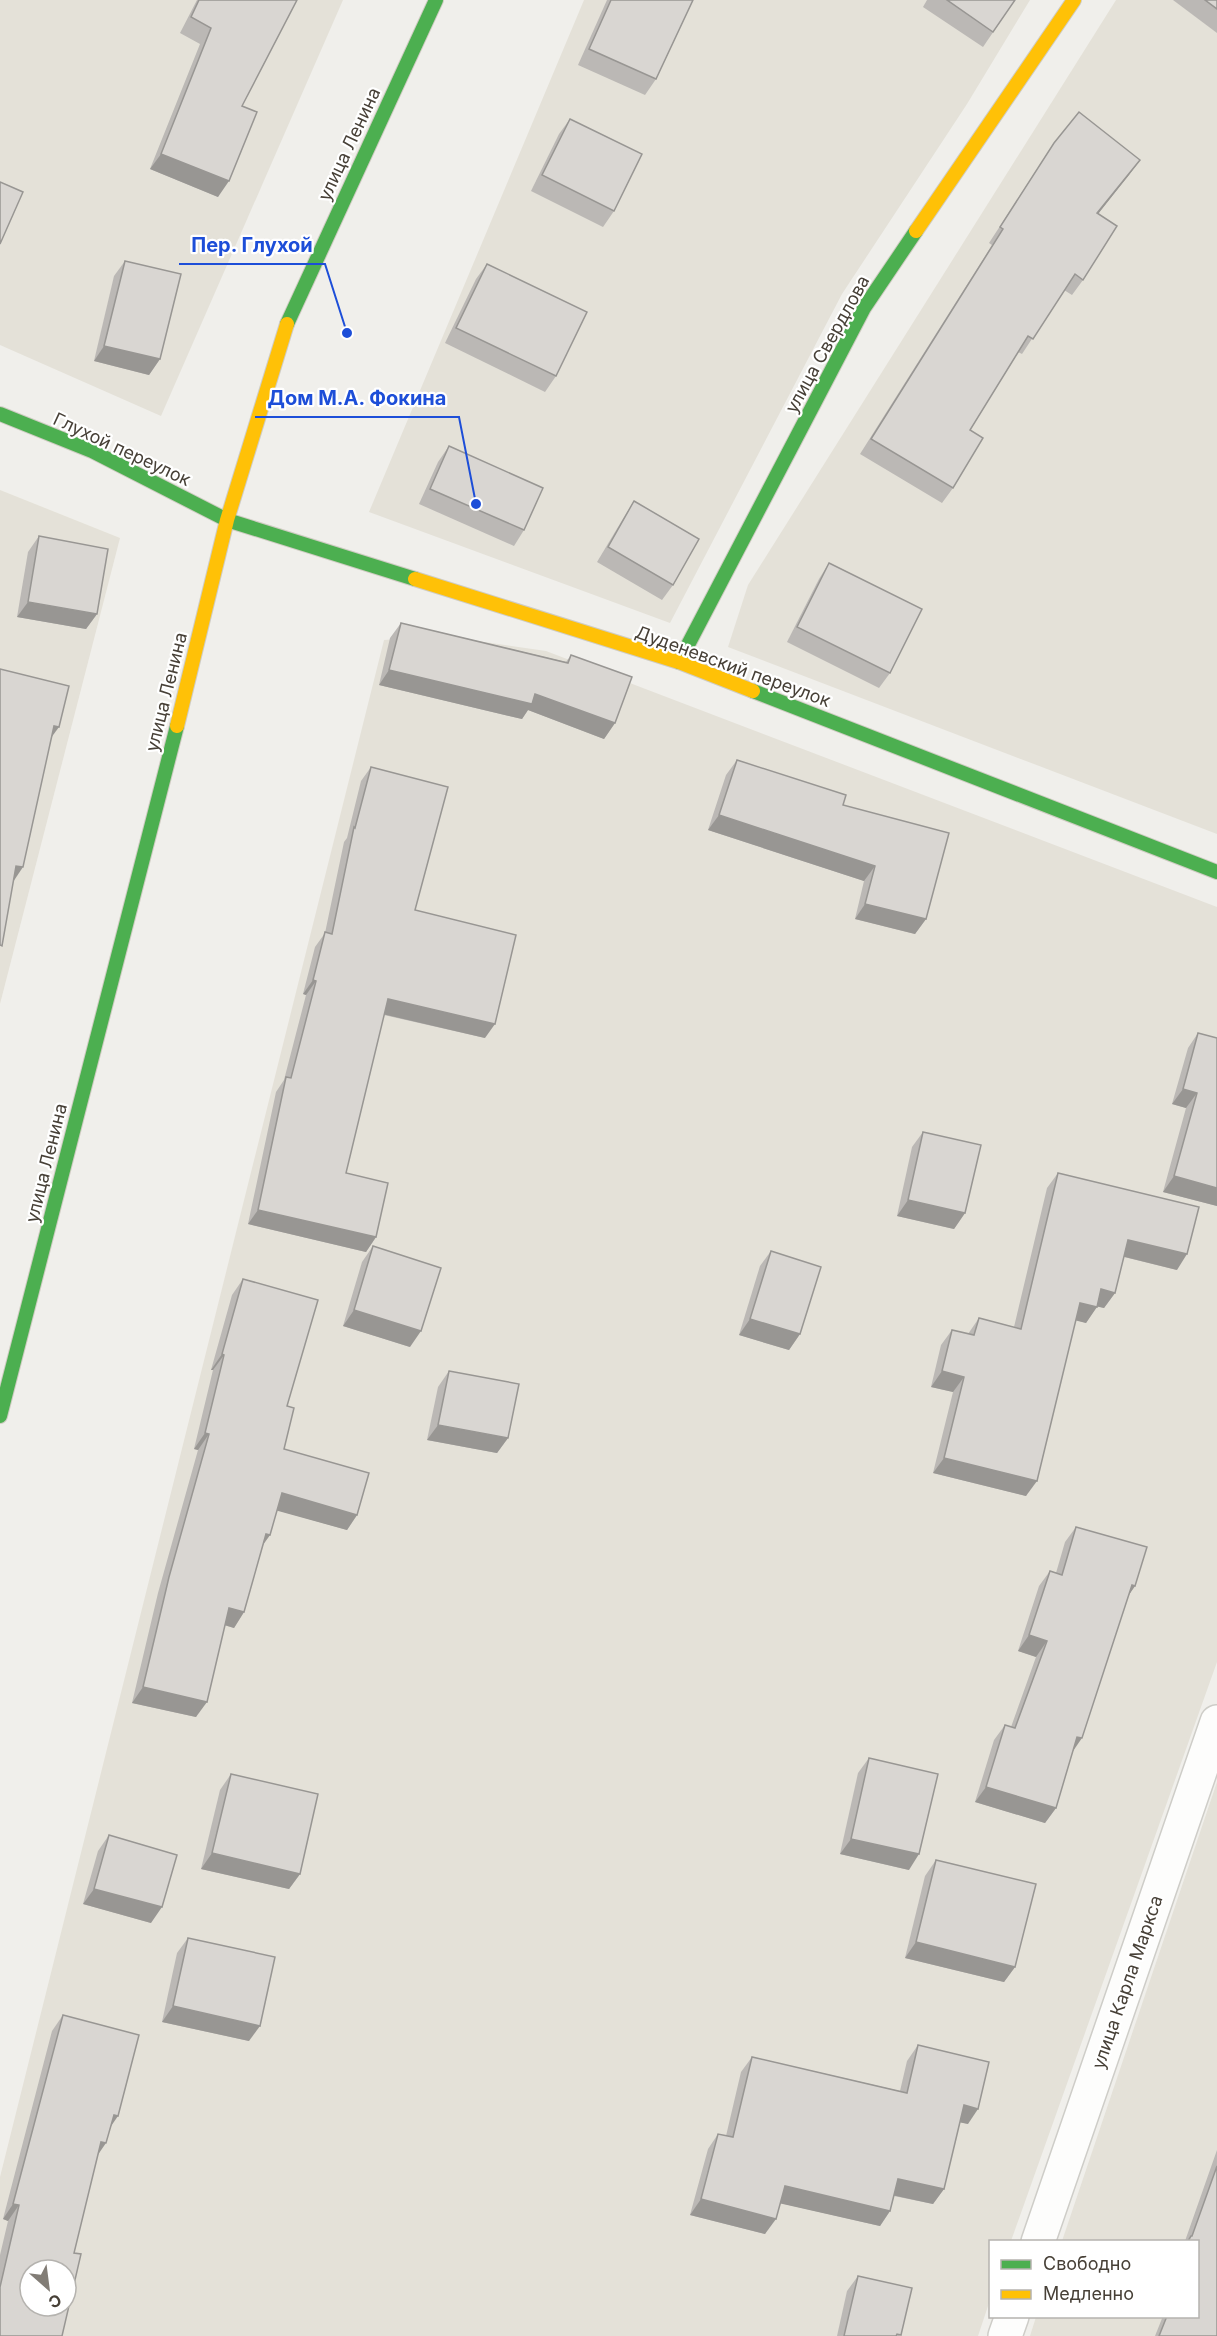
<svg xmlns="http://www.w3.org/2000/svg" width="1217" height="2336" viewBox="0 0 1217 2336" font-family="Inter,sans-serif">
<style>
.residential{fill:#e4e1d8;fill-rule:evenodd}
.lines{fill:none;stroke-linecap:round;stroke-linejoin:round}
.street-casing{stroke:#cecdc8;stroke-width:36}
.fast-casing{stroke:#cfccc2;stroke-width:16}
.slow-casing{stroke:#cfccc2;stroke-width:16}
.street{stroke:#fdfdfc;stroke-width:33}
.fast{stroke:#4caf50;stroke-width:14}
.slow{stroke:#ffc107;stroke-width:14}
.wall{fill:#bbb8b5}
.shaded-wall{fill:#989693}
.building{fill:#d9d6d2;stroke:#989693;stroke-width:1.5;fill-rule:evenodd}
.labels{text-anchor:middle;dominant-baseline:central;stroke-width:4.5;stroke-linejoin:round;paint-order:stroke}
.street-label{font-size:18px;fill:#474037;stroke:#fff}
.leader{fill:none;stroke:#1d4ed8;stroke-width:2}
.callout-dot{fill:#1d4ed8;stroke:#fff;stroke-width:2}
.callout-label{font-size:20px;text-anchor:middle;font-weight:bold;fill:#1d4ed8;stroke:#fff;stroke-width:4.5;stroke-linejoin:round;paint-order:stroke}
</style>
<rect width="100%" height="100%" fill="#f0efeb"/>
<g class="residential">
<polygon points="0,0 343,0 161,416 0,345"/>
<polygon points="584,0 1030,0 967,104 842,294 670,623 369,512"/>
<polygon points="1116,0 1217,0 1217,834 728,647 748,585"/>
<polygon points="0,490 120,538 0,1004"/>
<path d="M444,636L546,651L1217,907V1662L1011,2241L990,2242V2300L978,2336H0V2177L384,640ZM30,2270H66V2306H30Z"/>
<polygon points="1217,1782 1217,2336 1030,2336 1036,2317 1198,2316 1198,2242 1062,2241"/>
</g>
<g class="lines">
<g class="street-casing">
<g id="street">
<polyline points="1038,2242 1217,1722"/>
<polyline points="1005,2336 1012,2316"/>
</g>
</g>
<g class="fast-casing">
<g id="fast">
<polyline points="287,324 436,0"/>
<polyline points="0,414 92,451 227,520 415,579"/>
<polyline points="679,662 864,308 916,231"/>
<polyline points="753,691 1217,872"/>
<polyline points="0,1416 177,726"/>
</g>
</g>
<g class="slow-casing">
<g id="slow">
<polyline points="916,231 1074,0"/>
<polyline points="415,579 679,662 753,691"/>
<polyline points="177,726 227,520 287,324"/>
</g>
</g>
<use href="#street" class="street"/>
<use href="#fast" class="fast"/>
<use href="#slow" class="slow"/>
</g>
<g class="wall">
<polygon points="197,0 297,0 242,106 218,197 150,169 200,44 180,33"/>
<polygon points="607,0 693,0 656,79 645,95 578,65"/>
<polygon points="927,0 1015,0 983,47 923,7"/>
<polygon points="1173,0 1217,0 1217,33"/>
<polygon points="570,119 614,211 603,227 531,191 559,134"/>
<polygon points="1054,143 1140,160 1098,214 1083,280 1072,295 1064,290 1022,354 1018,352 970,430 953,488 942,503 860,454 992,245 989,243"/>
<polygon points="125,261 160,359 149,375 94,361 114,276"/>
<polygon points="487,264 556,376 545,392 445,343 476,279"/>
<polygon points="449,446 524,530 514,546 419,504 438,462"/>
<polygon points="634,501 673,585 662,600 597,562 624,517"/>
<polygon points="39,536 97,614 86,629 17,617 28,552"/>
<polygon points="829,563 890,673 879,688 787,642 819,579"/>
<polygon points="401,623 566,662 571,655 615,723 604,739 528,710 522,719 379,685 390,638"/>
<polygon points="737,760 843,805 926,919 915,934 855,919 864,881 708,830 726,775"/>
<polygon points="371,767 415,910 485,1038 384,1015 346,1173 376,1237 366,1252 248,1224 276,1092 284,1080 306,995 303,994 315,947 325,933 344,842 347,838 361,781"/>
<polygon points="1198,1033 1217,1038 1217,1206 1163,1192 1186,1108 1172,1104 1188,1048"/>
<polygon points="923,1132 965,1213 954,1229 897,1216 912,1147"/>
<polygon points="1058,1173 1177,1270 1124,1257 1115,1293 1104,1308 1097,1306 1086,1323 1076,1320 1026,1496 933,1473 953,1392 931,1387 941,1345 952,1330 968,1334 979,1318 1014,1327 1047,1188"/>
<polygon points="373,1246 410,1347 343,1326 362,1262"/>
<polygon points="771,1251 800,1334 789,1350 739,1335 760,1266"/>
<polygon points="243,1279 287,1406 284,1449 357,1515 347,1530 277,1510 270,1535 263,1545 244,1612 234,1628 224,1625 196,1717 132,1703 158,1593 198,1450 194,1449 213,1370 211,1370 232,1295"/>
<polygon points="449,1371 508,1438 497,1453 427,1440 438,1387"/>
<polygon points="1076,1527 1135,1586 1128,1596 1073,1751 1056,1808 1045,1823 975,1802 994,1740 1005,1725 1011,1727 1036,1657 1018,1651 1039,1586 1050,1571 1056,1573 1065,1542"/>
<polygon points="869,1758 909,1870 840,1854 858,1773"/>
<polygon points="231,1774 300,1874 289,1889 201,1869 220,1790"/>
<polygon points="109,1835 151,1923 83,1904 98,1851"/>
<polygon points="936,1860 1015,1967 1004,1982 905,1958 925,1876"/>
<polygon points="188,1938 249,2041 162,2022 177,1953"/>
<polygon points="63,2015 110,2128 97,2156 74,2253 0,2336 0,2255 8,2221 3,2219 52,2031"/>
<polygon points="918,2045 968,2124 960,2122 944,2189 933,2204 894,2196 890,2211 880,2226 780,2203 765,2234 690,2215 708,2149 718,2134 726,2136 741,2072 752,2057 900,2091 907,2061"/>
<polygon points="1217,2150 1217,2336 1155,2336 1163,2316 1197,2316 1197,2241 1185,2241"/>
<polygon points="858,2276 900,2336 837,2336 847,2291"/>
</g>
<g class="shaded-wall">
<polygon points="161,154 229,181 218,197 150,169"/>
<polygon points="1140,160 1129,175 1086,229 1097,213"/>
<polygon points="104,346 160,359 149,375 94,361"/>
<polygon points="28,602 97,614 86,629 17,617"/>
<polygon points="389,670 535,694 615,723 604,739 528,710 522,719 379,685"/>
<polygon points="54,726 59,727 48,742"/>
<polygon points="719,815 875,866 864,881 708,830"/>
<polygon points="16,866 23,867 13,882"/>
<polygon points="865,904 926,919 915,934 855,919"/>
<polygon points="313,980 316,981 306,995 303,994"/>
<polygon points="388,999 495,1024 485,1038 378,1013"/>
<polygon points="1183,1089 1197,1093 1186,1108 1172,1104"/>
<polygon points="1174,1176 1217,1188 1217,1206 1163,1192"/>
<polygon points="908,1200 965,1213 954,1229 897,1216"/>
<polygon points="258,1210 376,1237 366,1252 248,1224"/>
<polygon points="1128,1240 1187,1254 1177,1270 1117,1255"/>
<polygon points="1101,1289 1115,1293 1104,1308 1090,1305"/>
<polygon points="1080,1303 1097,1307 1086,1323 1070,1319"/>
<polygon points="354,1310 421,1331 410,1347 343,1326"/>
<polygon points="750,1319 800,1334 789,1350 739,1335"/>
<polygon points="222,1354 224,1355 213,1370 211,1370"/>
<polygon points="942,1371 964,1377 953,1392 931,1387"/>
<polygon points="438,1425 508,1438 497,1453 427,1440"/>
<polygon points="205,1433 209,1434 198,1450 194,1449"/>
<polygon points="944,1458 1037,1481 1026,1496 933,1473"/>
<polygon points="282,1493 357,1515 347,1530 271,1509"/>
<polygon points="266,1534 270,1535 259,1550"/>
<polygon points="1132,1585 1135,1586 1124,1602"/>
<polygon points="229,1608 244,1612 234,1628 218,1623"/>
<polygon points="1029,1635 1047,1641 1036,1657 1018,1651"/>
<polygon points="143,1687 207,1702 196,1717 132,1703"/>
<polygon points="1077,1737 1082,1738 1071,1754"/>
<polygon points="986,1787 1056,1808 1045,1823 975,1802"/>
<polygon points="851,1839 919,1854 909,1870 840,1854"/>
<polygon points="212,1853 300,1874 289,1889 201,1869"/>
<polygon points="94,1889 162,1907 151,1923 83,1904"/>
<polygon points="916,1942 1015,1967 1004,1982 905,1958"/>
<polygon points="173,2006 260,2026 249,2041 162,2022"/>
<polygon points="964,2105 978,2109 968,2124 953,2121"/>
<polygon points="114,2115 118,2116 107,2132"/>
<polygon points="101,2142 106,2143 95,2159"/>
<polygon points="898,2179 944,2189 933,2204 887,2194"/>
<polygon points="785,2186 890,2211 880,2226 774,2202"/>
<polygon points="701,2199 776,2219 765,2234 690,2215"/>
<polygon points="13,2204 19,2205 8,2221 3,2219"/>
</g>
<g class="building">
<polygon points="199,0 297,0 242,106 257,112 229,181 161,154 211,28 191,17"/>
<polygon points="611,0 693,0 656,79 589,49"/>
<polygon points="947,0 1015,0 993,32"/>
<polygon points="1205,0 1217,0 1217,9"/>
<polygon points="1079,112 1140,160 1097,213 1117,226 1083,280 1075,274 1033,339 1028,336 970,430 983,438 953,488 871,439 1003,229 1000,227 1054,143"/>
<polygon points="570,119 642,154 614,211 542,175"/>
<polygon points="0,182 23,192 0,244"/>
<polygon points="125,261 181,274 160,359 104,346"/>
<polygon points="487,264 587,312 556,376 456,328"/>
<polygon points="449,446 543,488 524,530 430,489"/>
<polygon points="634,501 699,539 673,585 608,547"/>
<polygon points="39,536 108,549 97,614 28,602"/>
<polygon points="829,563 922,609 890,673 797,627"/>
<polygon points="401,623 568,663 571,655 632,677 615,723 535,694 532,704 389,670"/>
<polygon points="0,669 69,686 59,727 54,726 23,867 16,866 2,946 0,945"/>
<polygon points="737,760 846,795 843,805 949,833 926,919 865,904 875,866 719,815"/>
<polygon points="371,767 448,787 415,910 516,935 495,1024 388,999 346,1173 388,1183 376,1237 258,1210 286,1077 291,1078 316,981 313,980 325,932 332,934 354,827 355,828"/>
<polygon points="1198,1033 1217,1038 1217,1188 1174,1176 1197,1093 1183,1089"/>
<polygon points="923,1132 981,1145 965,1213 908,1200"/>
<polygon points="1058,1173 1199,1207 1187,1254 1128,1240 1115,1293 1101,1289 1097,1307 1080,1303 1037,1481 944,1458 964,1377 942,1371 952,1330 974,1335 979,1318 1021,1329"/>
<polygon points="373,1246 441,1268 421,1331 354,1310"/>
<polygon points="771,1251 821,1267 800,1334 750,1319"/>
<polygon points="243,1279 318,1300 287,1406 294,1408 284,1449 369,1473 357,1515 282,1493 270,1535 266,1534 244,1612 229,1608 207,1702 143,1687 169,1577 209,1434 205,1433 224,1355 222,1354"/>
<polygon points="449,1371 519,1384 508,1438 438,1425"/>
<polygon points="1076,1527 1147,1547 1135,1586 1132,1585 1082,1738 1077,1737 1056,1808 986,1787 1005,1725 1015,1728 1047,1641 1029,1635 1050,1571 1062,1575"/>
<polygon points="869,1758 938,1774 919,1854 851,1839"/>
<polygon points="231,1774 318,1794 300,1874 212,1853"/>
<polygon points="109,1835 177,1855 162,1907 94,1889"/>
<polygon points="936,1860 1036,1884 1015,1967 916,1942"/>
<polygon points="188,1938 275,1957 260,2026 173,2006"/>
<path d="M63,2015L139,2035L118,2116L114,2115L106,2143L101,2142L74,2253L81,2254L62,2336H0V2287L19,2205L13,2204ZM30,2270H66V2306H30Z"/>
<polygon points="918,2045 989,2062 978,2109 964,2105 944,2189 898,2179 890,2211 785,2186 776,2219 701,2199 718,2134 733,2137 752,2057 907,2093"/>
<polygon points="1217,2166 1217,2336 1159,2336 1167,2316 1197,2316 1197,2241 1188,2241 1191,2236 1192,2236"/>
<polygon points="858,2276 912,2288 901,2335 897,2334 896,2336 844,2336"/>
</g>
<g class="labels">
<g class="street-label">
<text transform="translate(349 144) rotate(-65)">улица Ленина</text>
<text transform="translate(827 344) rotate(-61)">улица Свердлова</text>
<text transform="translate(122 449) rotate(25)">Глухой переулок</text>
<text transform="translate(733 666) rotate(20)">Дуденевский переулок</text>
<text transform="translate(166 692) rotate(-76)">улица Ленина</text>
<text transform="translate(46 1163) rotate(-76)">улица Ленина</text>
<text transform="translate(1127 1982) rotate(-71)">улица Карла Маркса</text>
</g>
</g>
<path class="leader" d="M347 333L325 264H179M476 504L459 417H255"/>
<g class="callout-dot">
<circle cx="347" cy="333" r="6"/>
<circle cx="476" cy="504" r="6"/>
</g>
<g class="callout-label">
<text x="252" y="252">Пер. Глухой</text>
<text x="357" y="405">Дом М.А. Фокина</text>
</g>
<rect x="989" y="2240" width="210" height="78" fill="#ffffff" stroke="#b5b3af" stroke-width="1.5"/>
<rect x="1001" y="2260" width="30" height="9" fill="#4caf50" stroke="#b5b3af" stroke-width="1.5"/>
<text x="1043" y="2270" font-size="18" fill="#474037">Свободно</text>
<rect x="1001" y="2290" width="30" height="9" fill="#ffc107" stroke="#b5b3af" stroke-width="1.5"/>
<text x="1043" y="2300" font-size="18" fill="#474037">Медленно</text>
<g transform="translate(48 2288) rotate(152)"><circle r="28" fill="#ffffff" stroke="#b5b3af" stroke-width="1.5"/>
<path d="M0-4.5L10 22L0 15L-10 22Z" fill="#827d76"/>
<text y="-9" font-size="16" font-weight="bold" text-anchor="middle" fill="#474037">С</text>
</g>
</svg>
